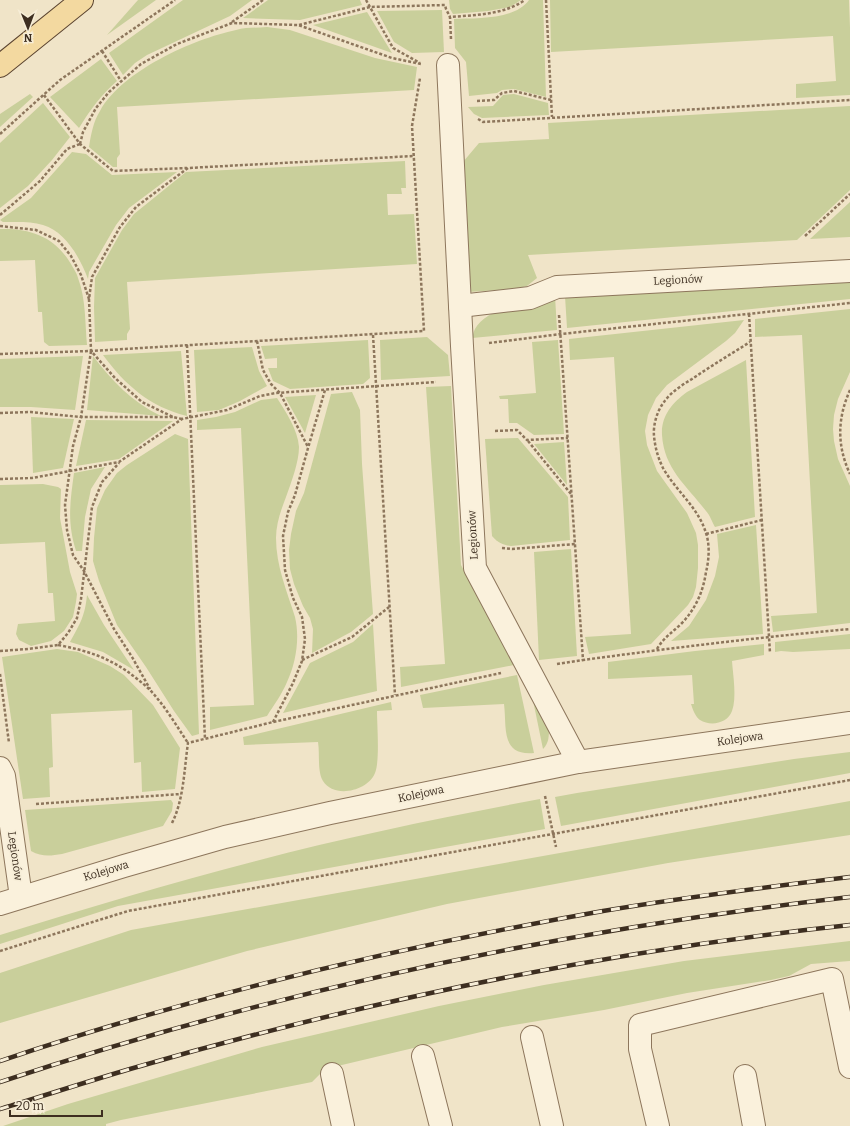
<svg xmlns="http://www.w3.org/2000/svg" width="850" height="1126" viewBox="0 0 850 1126" font-family="Bitter,serif">
<style>
.green{fill:#c9cf9b}
.lines{fill:none;stroke-linecap:round;stroke-linejoin:round}
.minor-casing{stroke:#8d765c;stroke-width:24}
.major-casing{stroke:#5b4430;stroke-width:24}
.path{stroke:#8d765c;stroke-width:2.5;stroke-dasharray:3 2;stroke-linecap:butt}
.minor{stroke:#faf1dc;stroke-width:22}
.major{stroke:#f3d9a0;stroke-width:22}
.rail-casing{stroke:#3d2e20;stroke-width:4.5}
.rail{stroke:#f7eed8;stroke-width:3;stroke-dasharray:9;stroke-linecap:butt}
.labels{text-anchor:middle;dominant-baseline:central;stroke-width:3.5;stroke-linejoin:round;paint-order:stroke}
.street-label{font-size:11px;fill:#3d2e20;stroke:#f7eed8}
</style>
<rect width="100%" height="100%" fill="#f0e4c8"/>
<g class="green">
<polygon points="138,0 156,0 107,35"/>
<polygon points="183,0 252,0 230,16 147,55 135,63 123,75 109,53"/>
<polygon points="268,0 360,0 362,5 300,20 243,18"/>
<polygon points="449,0 521,0 510,7 488,11 453,14 450,9"/>
<path d="M529,0H543L546,97L514,89L502,90L497,93L469,96L466,62L455,48L454,19C476,18 515,20 529,0Z"/>
<polygon points="550,0 849,0 850,28 850,95 796,98 796,84 836,81 833,36 551,52"/>
<polygon points="442,10 444,52 412,53 394,42 377,11"/>
<polygon points="367,12 392,53 313,25"/>
<path d="M267,27L290,30L375,58L417,67L414,90L117,107L120,154L117,158V167H113L89,147C91,135 93,122 100,111C122,71 193,39 236,30C246,27 257,28 267,27Z"/>
<path d="M101,59L117,81C101,95 90,110 79,128L50,97Z"/>
<polygon points="30,94 33,97 0,127 0,114"/>
<polygon points="514,94 548,103 549,115 482,118 474,114 468,107 493,106 503,95"/>
<polygon points="43,103 70,137 52,160 28,186 0,208 0,143"/>
<polygon points="850,106 850,190 797,240 528,255 537,278 527,286 515,289 468,292 463,162 479,143 549,139 548,123"/>
<path d="M72,152L86,154L112,175L177,172L129,208L116,225L89,272L88,279C80,258 66,232 43,225C31,221 16,222 3,222L0,220L31,198Z"/>
<polygon points="405,161 406,188 401,188 402,194 387,194 388,215 414,214 417,264 127,282 130,329 127,334 127,340 95,342 94,307 95,278 122,230 134,214 186,172"/>
<polygon points="850,202 850,237 810,239"/>
<path d="M0,229C31,228 55,237 71,264C73,268 77,273 78,278C86,299 85,323 87,345L49,346L44,342L42,312H38L35,260L0,261Z"/>
<polygon points="850,278 850,299 567,328 565,296"/>
<path d="M555,296L557,330L472,338C473,336 473,332 475,329C486,307 532,302 555,296Z"/>
<polygon points="850,309 850,372 838,399 834,415 833,429 834,441 838,459 850,486 850,623 773,632 771,616 817,613 802,335 755,337 755,319"/>
<polygon points="744,320 735,333 726,341 667,385 656,398 648,415 645,431 647,445 657,471 687,513 696,533 698,545 698,568 696,587 693,597 688,605 651,644 589,654 585,637 631,634 614,357 570,360 569,339"/>
<polygon points="427,337 448,355 450,376 381,380 380,340"/>
<polygon points="368,340 370,378 363,384 290,389 273,381 268,368 277,368 277,358 265,359 261,346"/>
<polygon points="558,340 564,434 534,435 517,423 509,423 508,399 500,399 499,396 536,393 532,342"/>
<polygon points="252,347 259,371 267,386 240,401 219,410 197,412 194,350"/>
<path d="M181,351L187,416C150,407 125,385 103,355Z"/>
<polygon points="83,356 75,410 31,407 0,407 0,359"/>
<path d="M93,356C112,381 132,402 161,416L87,410Z"/>
<path d="M746,360L755,517L715,527C712,522 710,515 706,511C687,486 664,469 662,435C661,416 672,403 687,392Z"/>
<polygon points="451,386 461,565 514,665 401,687 400,667 445,664 426,387"/>
<polygon points="352,392 360,410 362,464 373,614 351,632 312,653 313,629 310,618 303,606 294,584 290,569 289,550 291,534 296,511 304,493 331,394"/>
<polygon points="316,395 305,433 285,397"/>
<path d="M277,398C286,412 298,430 299,447C299,462 291,483 286,497C281,510 276,524 276,538C276,566 287,591 295,617C300,638 296,663 287,682C282,694 274,705 267,716L210,730V707L254,705L241,428L197,430V420L216,417L235,412L261,400Z"/>
<polygon points="31,417 74,419 63,468 33,473"/>
<polygon points="86,420 173,421 119,459 76,466"/>
<polygon points="175,434 188,439 199,734 192,736 174,711 146,667 117,625 99,581 93,561 94,538 97,508 105,490 117,473 127,465"/>
<path d="M518,438L568,497L570,540L511,546C503,545 498,543 492,536L485,439Z"/>
<polygon points="564,442 567,485 534,444"/>
<path d="M105,467L91,489L85,517L82,551H76C67,522 70,503 74,473Z"/>
<polygon points="43,484 58,487 61,489 60,518 70,572 77,594 76,602 73,617 64,631 51,641 31,646 19,640 16,634 18,624 55,621 53,593 48,593 45,542 0,544 0,485"/>
<polygon points="756,525 763,634 671,641 689,626 706,600 715,576 719,557 717,534"/>
<polygon points="571,549 577,656 539,660 534,552"/>
<path d="M87,595L104,625L134,670L103,652L70,642C80,624 85,616 87,595Z"/>
<polygon points="373,624 377,691 283,713 310,663 353,642"/>
<polygon points="850,634 850,649 793,652 781,651 775,652 775,642"/>
<path d="M764,644V655L732,661C733,675 737,698 732,711C728,723 711,727 700,720C695,716 693,710 691,704H694L692,675L608,679V662L695,651Z"/>
<polygon points="57,649 78,652 110,666 124,675 153,705 180,748 175,789 142,792 141,762 134,763 132,710 51,714 53,767 49,768 50,797 23,799 2,657"/>
<path d="M517,675L534,753C500,756 507,727 504,704L423,708L420,695Z"/>
<path d="M528,676L549,727C549,736 549,743 543,749Z"/>
<path d="M391,702L392,710L377,711C377,725 380,761 375,773C368,791 334,799 323,781C317,771 320,754 318,742L244,745L243,737Z"/>
<polygon points="850,752 850,773 561,826 555,797 577,793 794,759"/>
<path d="M540,799L545,829L118,906L0,944V935C85,909 170,883 256,861C350,836 445,817 540,799Z"/>
<path d="M171,800L173,803L172,811L163,826L62,854C50,856 42,857 31,851L25,810Z"/>
<polygon points="850,801 850,835 668,863 447,904 247,951 0,1023 0,973 131,930"/>
<polygon points="850,941 850,961 811,964 789,976 771,980 687,993 604,1010 502,1027 325,1069 312,1082 121,1120 106,1124 106,1126 3,1126 68,1104 262,1047 439,1006 544,985 684,961"/>
</g>
<g class="lines">
<g class="minor-casing">
<g id="minor">
<polyline points="448,65 462,346 475,568 578,762"/>
<polyline points="460,306 530,298 557,287 850,271"/>
<polyline points="0,768 4,776 21,897"/>
<polyline points="0,904 124,866 225,837 330,813 578,762 850,723"/>
<polyline points="532,1037 552,1126"/>
<polyline points="423,1056 441,1126"/>
<polyline points="332,1074 343,1126"/>
<polyline points="745,1076 754,1126"/>
<polyline points="658,1126 640,1049 640,1025 832,979 850,1067"/>
</g>
</g>
<g class="major-casing">
<polyline id="major" points="0,66 82,0"/>
</g>
<g class="path">
<polyline points="366,0 393,48 420,63"/>
<polyline points="546,0 552,117"/>
<polyline points="232,22 263,0"/>
<polyline points="299,25 370,7 445,5 446,9 450,17"/>
<path d="M451,39L450,17C475,15 503,15 525,0"/>
<polyline points="102,51 121,81"/>
<polyline points="44,95 80,144 113,171 187,168"/>
<polyline points="477,101 494,100 502,93 514,91 551,100"/>
<polyline points="478,119 483,122 850,100"/>
<polyline points="0,134 60,80 175,0"/>
<polyline points="80,144 83,132 96,108 109,92 141,64 177,44 232,23 298,25 392,58 421,64"/>
<polyline points="0,215 40,181 67,149 80,144"/>
<polyline points="0,226 36,230 59,241 71,256 81,275 89,299"/>
<polyline points="805,236 850,194"/>
<polyline points="749,314 770,653"/>
<path d="M559,315L583,660C672,648 761,637 850,629"/>
<polyline points="373,335 395,695"/>
<polyline points="257,341 263,370 271,384 280,393 308,447"/>
<polyline points="489,343 561,334 850,303"/>
<polyline points="187,345 205,739"/>
<polyline points="91,351 81,417 73,446 65,505 67,530 73,555 84,571 114,629 132,657 150,689"/>
<polyline points="0,354 91,351 424,331 412,126 420,78"/>
<path d="M850,390C837,419 837,446 850,474"/>
<polyline points="0,413 31,412 81,417 173,417"/>
<polyline points="182,419 173,417 142,402 115,378 91,351 89,299 92,277 120,227 136,207 188,168 414,156"/>
<polyline points="495,431 517,430 527,440 568,438"/>
<polyline points="528,441 571,494"/>
<polyline points="0,479 32,478 119,462 182,419 227,410 260,396 276,393 436,382"/>
<polyline points="706,534 762,520"/>
<polyline points="502,548 512,549 575,544"/>
<path d="M58,645C89,651 111,658 136,678C141,682 146,686 150,690C165,706 176,725 188,743"/>
<path d="M657,649C663,638 673,632 682,623C696,608 703,592 706,572C709,560 710,545 706,533C698,507 676,491 663,468C658,458 655,447 654,436C653,425 657,411 664,402C671,392 682,385 692,379C711,366 731,354 750,342"/>
<polyline points="0,651 28,649 58,645 68,633 77,618 81,599 92,507 102,482 119,463"/>
<polyline points="302,660 352,637 389,607"/>
<polyline points="557,664 583,660"/>
<polyline points="0,674 9,743"/>
<polyline points="273,722 293,683 302,661 305,639 302,617 293,598 285,570 283,536 288,512 295,495 308,448 325,390"/>
<polyline points="545,796 556,847"/>
<polyline points="36,804 181,794"/>
<path d="M172,823C184,799 184,770 188,743L273,722L501,673"/>
<polyline points="0,951 128,911 850,780"/>
</g>
<use href="#minor" class="minor"/>
<use href="#major" class="major"/>
<g class="rail-casing">
<g id="rail">
<path d="M0,1061C196,995 399,947 603,911C685,897 767,887 850,877"/>
<path d="M0,1082C276,991 561,930 850,897"/>
<path d="M0,1109C43,1096 86,1082 130,1069C365,1001 606,951 850,925"/>
</g>
</g>
<use href="#rail" class="rail"/>
</g>
<g class="labels">
<g class="street-label">
<text transform="translate(678 280) rotate(-3)">Legionów</text>
<text transform="translate(473 535) rotate(-93)">Legionów</text>
<text transform="translate(740 739) rotate(-8)">Kolejowa</text>
<text transform="translate(421 794) rotate(-12)">Kolejowa</text>
<text transform="translate(15 856) rotate(82)">Legionów</text>
<text transform="translate(106 871) rotate(-17)">Kolejowa</text>
</g>
</g>
<g transform="translate(28 28) rotate(179)" stroke="#f7eed8" stroke-width="3" paint-order="stroke">
<path d="M0-3L7 15L0 10L-7 15Z" fill="#3d2e20"/>
<text y="-6" font-size="11" font-weight="bold" text-anchor="middle" fill="#3d2e20">N</text>
</g>
<path d="M10 1110v6h92v-6" fill="none" stroke="#3d2e20" stroke-width="2"/>
<text x="16" y="1110" font-size="12" fill="#3d2e20" stroke="#f7eed8" stroke-width="3" paint-order="stroke">20 m</text>
</svg>
